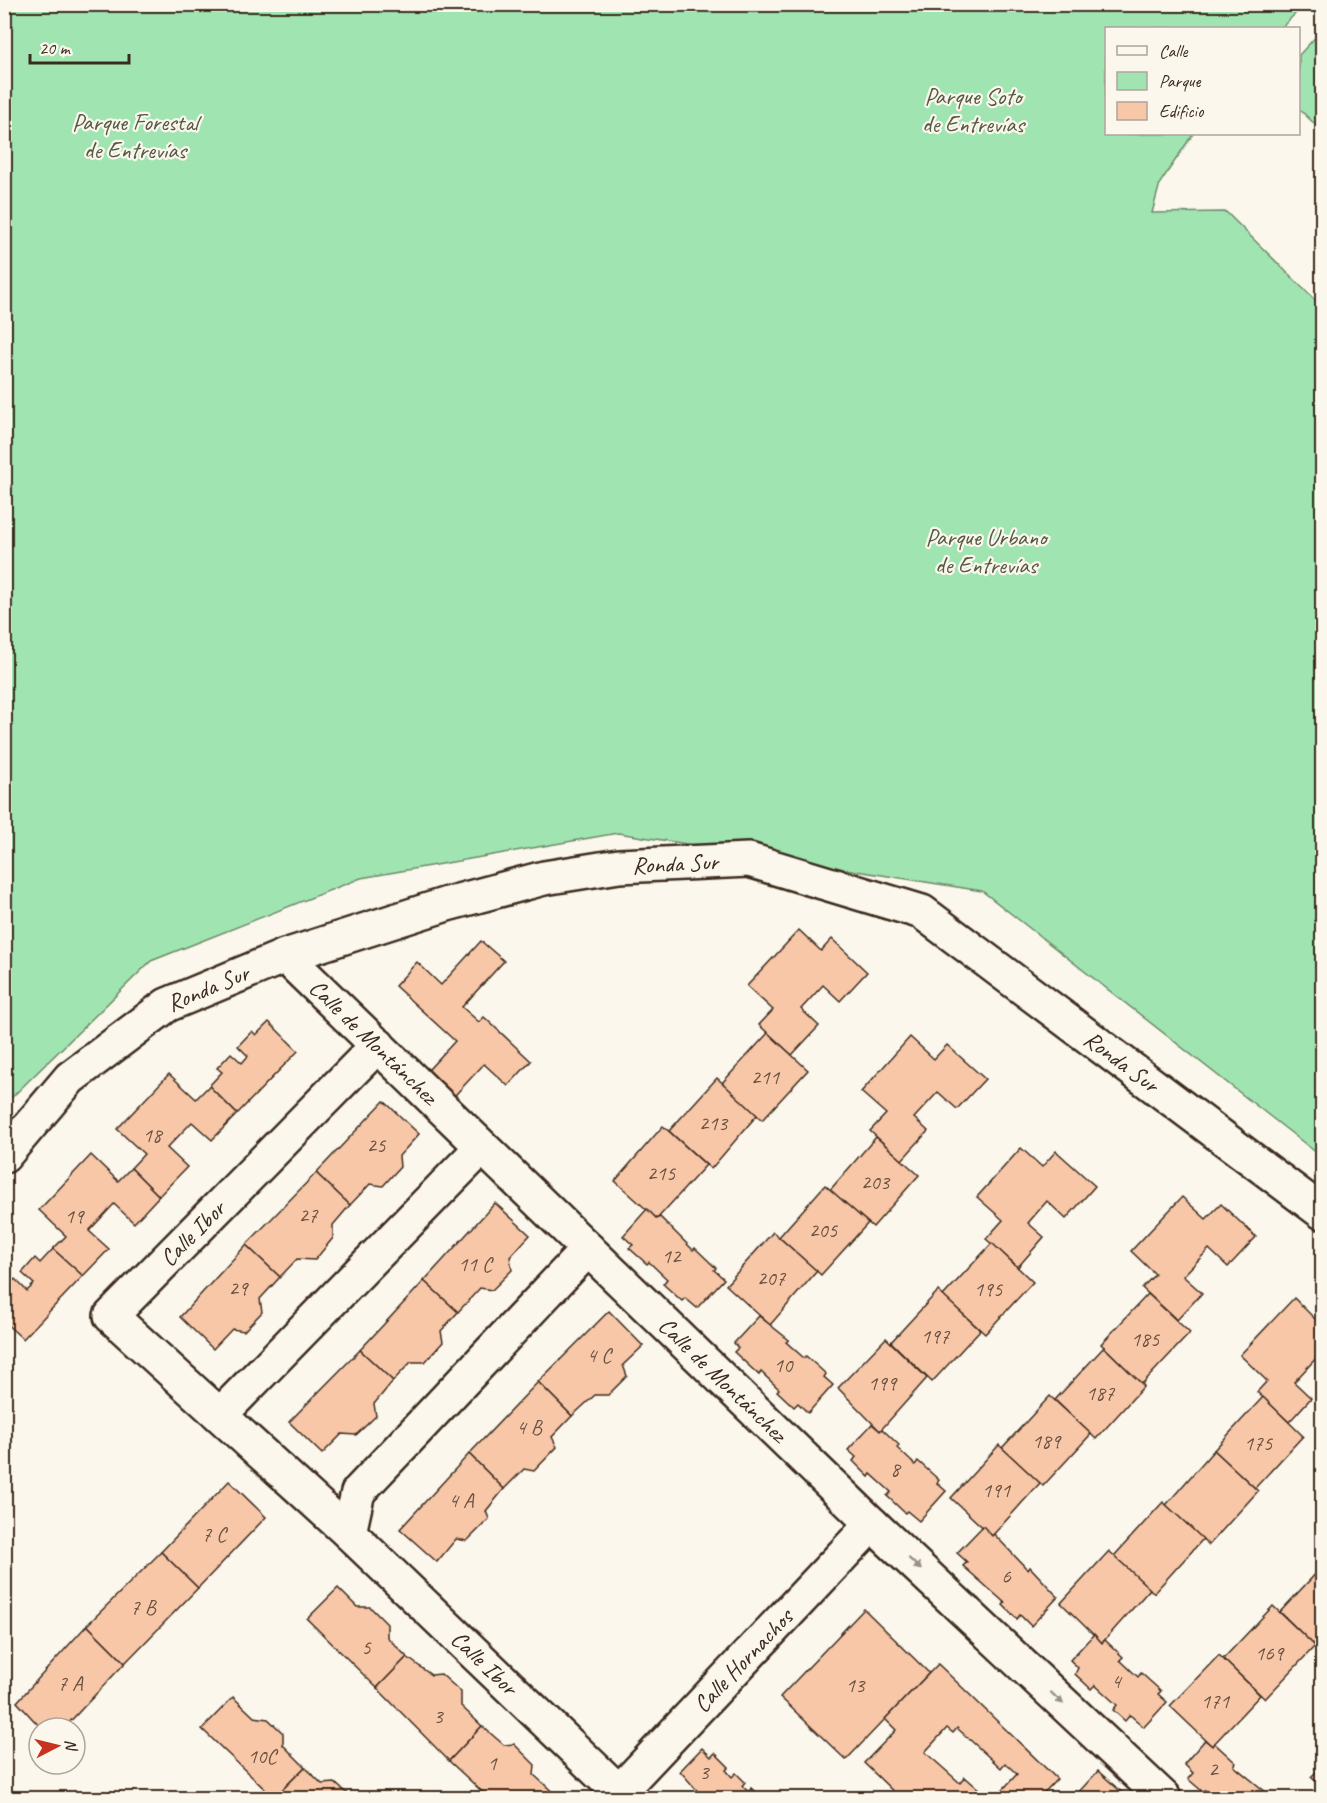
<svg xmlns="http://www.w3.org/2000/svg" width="1327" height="1803" viewBox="0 0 1327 1803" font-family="Caveat,sans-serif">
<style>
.green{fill:#a0e5b1;stroke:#6e8868;stroke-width:1.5}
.building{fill:#f8c7a8;stroke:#3b2a1e;stroke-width:1.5}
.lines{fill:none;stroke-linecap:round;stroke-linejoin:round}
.street-casing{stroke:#3b2a1e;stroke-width:38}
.street{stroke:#fbf7ec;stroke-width:33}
.oneway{fill:#9b9085}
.labels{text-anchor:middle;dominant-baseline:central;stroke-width:4.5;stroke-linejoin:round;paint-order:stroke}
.number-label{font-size:21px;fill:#6a5140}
.park-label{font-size:24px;fill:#545943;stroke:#fbf7ec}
.street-label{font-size:24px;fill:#3b2a1e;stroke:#fbf7ec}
</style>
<rect width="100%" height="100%" fill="#fbf7ec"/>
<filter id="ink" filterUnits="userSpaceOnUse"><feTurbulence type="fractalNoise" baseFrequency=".0167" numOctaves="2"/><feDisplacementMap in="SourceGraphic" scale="12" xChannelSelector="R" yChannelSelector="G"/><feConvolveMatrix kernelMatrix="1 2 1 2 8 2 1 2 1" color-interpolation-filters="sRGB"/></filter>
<g filter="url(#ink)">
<g class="green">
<polygon points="5,5 1304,5 1281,28 1106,28 1106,134 1193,134 1160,183 1152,213 1226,212 1322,307 1322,1157 982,891 618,833 361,878 151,961 5,1104"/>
<polygon points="1322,30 1322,131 1298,108 1299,55"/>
</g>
<g class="building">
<polygon points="799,930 821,951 832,939 867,972 840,1001 823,985 801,1009 819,1026 792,1055 759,1025 773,1010 747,986"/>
<polygon points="481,941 504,961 462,1007 479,1022 484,1017 531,1061 508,1086 484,1064 444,1107 417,1082 455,1041 395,986 417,962 441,985"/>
<polygon points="269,1022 298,1051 237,1114 209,1086 222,1072 217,1068 231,1053 242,1063 248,1056 238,1046 252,1031 256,1035"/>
<polygon points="768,1033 808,1070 762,1120 722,1083"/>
<polygon points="910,1037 934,1059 947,1045 985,1079 957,1109 938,1092 914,1118 928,1131 902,1160 870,1131 886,1114 861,1092"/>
<polygon points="169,1074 196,1099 209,1086 237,1114 212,1140 192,1122 167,1148 187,1167 159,1196 131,1168 144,1154 117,1129"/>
<polygon points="717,1078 757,1115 711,1169 669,1131"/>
<polygon points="384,1101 419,1134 399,1156 400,1167 383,1186 370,1184 350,1205 316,1173"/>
<polygon points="663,1126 706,1165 657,1219 615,1181"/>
<polygon points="876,1137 919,1175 873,1227 830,1190"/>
<polygon points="1021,1148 1042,1167 1056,1151 1095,1186 1066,1219 1047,1201 1028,1223 1044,1237 1018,1267 986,1239 1003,1220 977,1197"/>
<polygon points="91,1155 118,1181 131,1168 159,1196 134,1223 114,1204 89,1231 109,1249 83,1276 53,1249 66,1236 39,1210"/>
<polygon points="316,1173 350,1205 333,1225 333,1238 315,1260 297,1259 280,1277 246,1245"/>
<polygon points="825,1185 868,1223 821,1275 779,1237"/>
<polygon points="1182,1197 1206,1219 1221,1204 1256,1237 1228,1267 1209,1249 1183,1276 1202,1293 1177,1320 1142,1288 1155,1274 1131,1251"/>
<polygon points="495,1203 530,1235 510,1257 512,1270 492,1290 480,1288 458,1312 424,1281"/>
<polygon points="647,1209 657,1219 660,1217 693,1250 695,1248 716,1268 714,1270 724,1279 697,1308 685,1298 682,1301 663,1284 667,1279 649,1262 647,1264 629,1248 633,1245 623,1236"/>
<polygon points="773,1232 817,1271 770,1325 726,1285"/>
<polygon points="992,1243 1033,1282 985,1334 943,1296"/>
<polygon points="246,1245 280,1277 260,1299 262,1312 244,1331 232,1329 213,1349 180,1317"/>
<polygon points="53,1249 83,1276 23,1339 4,1322 4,1300 6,1299 4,1291 15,1279 27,1291 34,1284 22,1273 35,1258 40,1263"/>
<polygon points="424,1281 458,1312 441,1331 443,1342 425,1362 411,1362 393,1381 360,1350"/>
<polygon points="938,1291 980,1330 932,1382 891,1342"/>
<polygon points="1148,1294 1190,1333 1142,1384 1101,1344"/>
<polygon points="1294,1298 1317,1321 1322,1315 1322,1356 1320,1354 1294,1382 1311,1398 1289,1422 1257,1392 1267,1381 1240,1355"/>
<polygon points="609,1311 643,1346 623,1365 627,1376 608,1395 595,1395 572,1416 538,1382"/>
<polygon points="759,1316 789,1340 786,1342 804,1358 806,1356 826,1374 824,1377 833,1385 808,1413 798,1403 794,1407 777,1391 779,1389 761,1372 759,1375 734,1352 738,1348 734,1343"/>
<polygon points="886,1338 927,1378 880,1431 838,1388"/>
<polygon points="1104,1347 1144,1386 1096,1439 1055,1400"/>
<polygon points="360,1350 393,1381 374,1404 376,1416 356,1435 342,1434 322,1454 289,1422"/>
<polygon points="538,1382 572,1416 552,1437 557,1447 534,1471 524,1469 504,1489 469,1454"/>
<polygon points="1050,1396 1091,1434 1043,1486 1002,1448"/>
<polygon points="1263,1397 1303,1436 1255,1488 1214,1450"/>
<polygon points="872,1424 880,1431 882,1429 899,1445 897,1448 915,1465 918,1461 939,1480 937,1483 946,1491 919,1521 907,1511 905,1513 887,1496 891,1492 871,1474 869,1477 853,1461 856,1457 848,1450"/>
<polygon points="999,1445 1040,1483 992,1536 951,1498"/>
<polygon points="1214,1450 1258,1491 1209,1545 1166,1505"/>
<polygon points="469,1454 504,1489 486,1511 489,1519 467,1541 456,1539 437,1562 400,1529"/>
<polygon points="229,1481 266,1517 198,1588 161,1552"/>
<polygon points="1163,1502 1203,1539 1154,1593 1114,1556"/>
<polygon points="983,1526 992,1536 994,1534 1028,1570 1030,1567 1058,1597 1031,1626 1020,1615 1017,1619 1003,1605 1005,1603 963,1566 967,1562 957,1553"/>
<polygon points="1109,1551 1150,1589 1102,1643 1061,1603"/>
<polygon points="161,1552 198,1588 125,1663 87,1625"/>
<polygon points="1322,1567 1322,1646 1319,1650 1280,1612"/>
<polygon points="338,1588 357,1607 370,1607 387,1624 387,1637 407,1657 377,1688 307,1619"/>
<polygon points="1273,1606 1315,1646 1265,1699 1223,1659"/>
<polygon points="864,1609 929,1673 846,1760 780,1697"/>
<polygon points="87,1625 125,1663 64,1728 41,1728 17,1702"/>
<polygon points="1094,1634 1102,1643 1105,1640 1123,1657 1120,1660 1138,1677 1141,1673 1161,1691 1158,1694 1167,1702 1144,1727 1130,1715 1125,1721 1113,1710 1117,1705 1095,1685 1091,1689 1075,1674 1078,1668 1070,1660"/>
<polygon points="1219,1655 1260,1695 1212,1746 1170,1706"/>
<polygon points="407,1657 431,1675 441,1674 461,1692 461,1706 482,1726 449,1761 377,1688"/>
<polygon points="938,1664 1057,1779 1039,1798 995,1798 1017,1774 1005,1763 1001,1768 957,1728 953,1733 947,1728 925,1752 960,1783 965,1777 989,1798 900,1798 864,1763 896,1730 885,1719"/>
<polygon points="233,1697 254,1717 268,1719 283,1733 283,1745 305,1767 274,1798 202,1729"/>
<polygon points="482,1726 504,1745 514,1744 535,1765 534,1775 556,1795 552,1798 489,1798 449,1761"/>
<polygon points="1205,1740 1212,1746 1214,1743 1236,1763 1234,1766 1272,1797 1208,1798 1211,1795 1205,1790 1203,1792 1188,1779 1193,1773 1184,1764"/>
<polygon points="702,1748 711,1757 715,1753 729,1767 726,1770 732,1777 736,1773 745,1782 742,1786 749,1792 751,1788 762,1798 708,1798 703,1793 701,1795 680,1771"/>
<polygon points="1322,1760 1322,1787 1311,1777 1318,1770 1315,1768"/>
<polygon points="305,1767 322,1784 335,1783 352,1798 274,1798"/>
<polygon points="1098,1771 1128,1798 1078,1798 1075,1796"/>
</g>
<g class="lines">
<g class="street-casing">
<g id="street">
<path id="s1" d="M285,956L872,1524L1164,1798"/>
<path id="s2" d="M4,1156L70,1078L167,1005L285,956L447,904L544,878L619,866L749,860L922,912L1322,1212"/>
<path id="s3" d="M588,1249L358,1492L349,1533L619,1792"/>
<polyline points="220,1415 482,1147"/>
<path id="s4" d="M349,1533L111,1316L378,1045"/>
<path id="s5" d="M613,1798L872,1524"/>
</g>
</g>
<use href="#street" class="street"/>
</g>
<defs><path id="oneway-solid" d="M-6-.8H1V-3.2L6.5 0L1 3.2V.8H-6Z" transform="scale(1.5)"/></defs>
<g class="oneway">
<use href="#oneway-solid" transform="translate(915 1564) rotate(43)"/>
<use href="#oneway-solid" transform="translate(1057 1698) rotate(43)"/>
</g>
</g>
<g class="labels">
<g class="number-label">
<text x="765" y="1077">211</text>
<text x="713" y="1123">213</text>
<text x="152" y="1135">18</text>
<text x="376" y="1145">25</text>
<text x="661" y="1173">215</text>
<text x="875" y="1182">203</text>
<text x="308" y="1215">27</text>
<text x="74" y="1216">19</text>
<text x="823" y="1230">205</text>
<text x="671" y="1256">12</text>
<text x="475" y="1264">11 C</text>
<text x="771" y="1278">207</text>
<text x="238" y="1288">29</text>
<text x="988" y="1289">195</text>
<text x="935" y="1336">197</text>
<text x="1145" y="1339">185</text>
<text x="599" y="1355">4 C</text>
<text x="783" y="1365">10</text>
<text x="882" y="1383">199</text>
<text x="1100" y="1393">187</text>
<text x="529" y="1427">4 B</text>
<text x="1046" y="1441">189</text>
<text x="1258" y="1443">175</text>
<text x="895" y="1469">8</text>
<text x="996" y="1490">191</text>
<text x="461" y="1500">4 A</text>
<text x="214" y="1534">7 C</text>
<text x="1006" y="1576">6</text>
<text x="143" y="1607">7 B</text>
<text x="366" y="1647">5</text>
<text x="1269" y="1653">169</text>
<text x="1116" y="1681">4</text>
<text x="70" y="1683">7 A</text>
<text x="855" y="1685">13</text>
<text x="1215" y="1701">171</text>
<text x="438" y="1716">3</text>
<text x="262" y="1756">10C</text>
<text x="492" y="1763">1</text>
<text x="1213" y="1769">2</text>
<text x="704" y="1772">3</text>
</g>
<g class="park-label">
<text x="973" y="96">Parque Soto<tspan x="973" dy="28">de Entrevías</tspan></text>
<text x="135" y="122">Parque Forestal<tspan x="135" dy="28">de Entrevías</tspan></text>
<text x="986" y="537">Parque Urbano<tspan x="986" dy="28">de Entrevías</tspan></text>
</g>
<g class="street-label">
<text stroke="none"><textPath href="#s2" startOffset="754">Ronda Sur</textPath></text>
<text stroke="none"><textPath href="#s2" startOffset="268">Ronda Sur</textPath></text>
<text stroke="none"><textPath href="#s1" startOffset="123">Calle de Montánchez</textPath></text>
<text stroke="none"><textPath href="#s2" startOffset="1258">Ronda Sur</textPath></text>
<text stroke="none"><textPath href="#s4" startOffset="438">Calle Ibor</textPath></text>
<text stroke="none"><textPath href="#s1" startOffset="609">Calle de Montánchez</textPath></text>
<text stroke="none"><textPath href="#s5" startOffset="189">Calle Hornachos</textPath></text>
<text stroke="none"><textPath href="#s3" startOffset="564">Calle Ibor</textPath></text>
</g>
</g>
<rect width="1327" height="1803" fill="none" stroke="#fbf7ec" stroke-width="24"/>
<rect x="12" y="12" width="1303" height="1779" fill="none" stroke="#3b2a1e" stroke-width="2" filter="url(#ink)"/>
<rect x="1105" y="27" width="195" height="108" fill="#fbf7ec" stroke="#aea59a" stroke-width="1.5"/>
<rect x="1117" y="46" width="30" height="9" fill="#fbf7ec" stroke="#aea59a" stroke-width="1.5"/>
<text x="1159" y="57" font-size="18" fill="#3b2a1e">Calle</text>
<rect x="1117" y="72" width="30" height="18" fill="#a0e5b1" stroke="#aea59a" stroke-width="1.5"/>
<text x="1159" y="87" font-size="18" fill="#3b2a1e">Parque</text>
<rect x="1117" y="102" width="30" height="18" fill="#f8c7a8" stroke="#aea59a" stroke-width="1.5"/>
<text x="1159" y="117" font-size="18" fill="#3b2a1e">Edificio</text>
<g transform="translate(57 1746) rotate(83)"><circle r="28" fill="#fbf7ec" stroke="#aea59a" stroke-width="1.5"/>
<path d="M0-4.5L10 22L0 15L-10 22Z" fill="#c8321e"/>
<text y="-9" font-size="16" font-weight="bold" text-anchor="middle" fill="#3b2a1e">N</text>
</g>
<path d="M30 54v9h99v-9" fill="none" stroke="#3b2a1e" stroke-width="3"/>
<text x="39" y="54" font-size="18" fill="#3b2a1e" stroke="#fbf7ec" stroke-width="4.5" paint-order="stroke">20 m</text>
</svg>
